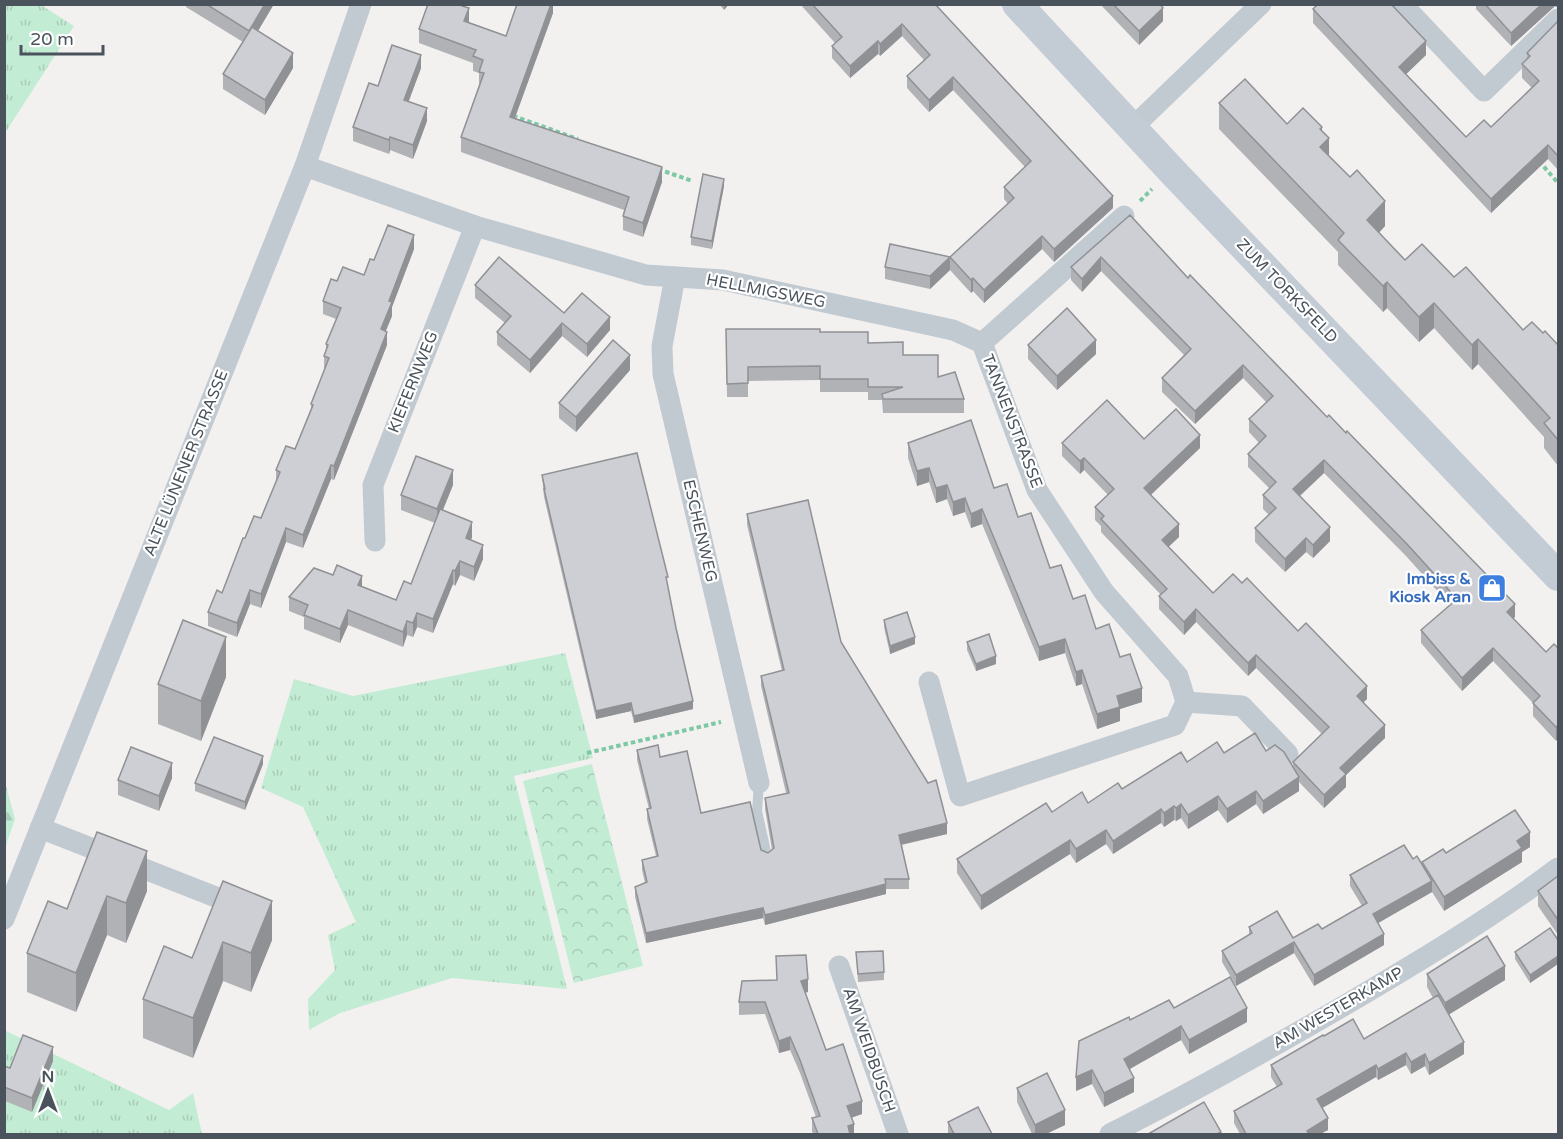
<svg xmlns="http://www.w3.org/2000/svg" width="1563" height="1139" viewBox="0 0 1563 1139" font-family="'Varela Round',sans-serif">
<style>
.grass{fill:url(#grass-tufts)}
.forest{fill:url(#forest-firs)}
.park{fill:url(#park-crowns)}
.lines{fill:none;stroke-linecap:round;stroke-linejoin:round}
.path{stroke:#7dc8a5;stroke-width:4;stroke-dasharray:4.5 3;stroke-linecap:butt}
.lane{stroke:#c2cad1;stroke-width:10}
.street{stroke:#c2cad1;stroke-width:21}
.secondary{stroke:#c3cbd5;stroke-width:30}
.wall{fill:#b1b2b6}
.shaded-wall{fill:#909194}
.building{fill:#cecfd4;stroke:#909194;stroke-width:1.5}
.labels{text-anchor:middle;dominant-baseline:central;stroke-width:4.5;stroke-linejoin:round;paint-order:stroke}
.street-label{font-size:16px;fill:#4a535c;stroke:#fff}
.shop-label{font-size:16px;font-weight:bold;fill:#366cbe;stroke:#fff;text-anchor:end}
</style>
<defs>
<pattern id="grass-tufts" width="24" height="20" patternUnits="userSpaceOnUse" patternTransform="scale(1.5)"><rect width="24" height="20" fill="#c3ecd4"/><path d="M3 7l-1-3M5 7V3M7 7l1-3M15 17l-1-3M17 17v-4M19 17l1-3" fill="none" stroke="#a9ccb8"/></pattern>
<pattern id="forest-firs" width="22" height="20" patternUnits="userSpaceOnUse" patternTransform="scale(1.5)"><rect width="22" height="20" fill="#c3ecd4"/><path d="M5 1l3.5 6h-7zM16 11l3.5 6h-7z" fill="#a9ccb8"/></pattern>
<pattern id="park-crowns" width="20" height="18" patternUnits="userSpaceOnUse" patternTransform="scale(1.5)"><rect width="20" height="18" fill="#c3ecd4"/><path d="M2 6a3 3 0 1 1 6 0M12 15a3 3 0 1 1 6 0" fill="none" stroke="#a9ccb8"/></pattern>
</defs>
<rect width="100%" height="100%" fill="#f3f1f0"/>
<g class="grass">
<polygon points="5,4 41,5 74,26 5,133"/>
<polygon points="565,653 593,758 514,776 567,989 452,978 340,1013 309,1030 308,999 335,970 328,935 356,922 303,807 261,788 294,679 353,696"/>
<polygon points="4,1030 169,1110 193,1093 202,1134 5,1134"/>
</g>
<polygon class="forest" points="5,782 15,819 5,848 4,848"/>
<polygon class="park" points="592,764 643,966 574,983 523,781"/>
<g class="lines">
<g class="path">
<polyline points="513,116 578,139"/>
<polyline points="1539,161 1558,183"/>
<polyline points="658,169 692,181"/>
<polyline points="1140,201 1152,189"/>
<polyline points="587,753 721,722"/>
</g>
<polyline class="lane" points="759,783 757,811 767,856"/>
<g class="street">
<polyline points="1402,4 1484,91 1558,19"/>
<polyline points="1132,128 1261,4"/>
<polyline points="305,166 475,226 646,275 723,280 953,330 982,343"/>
<polyline points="675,277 662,346 663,374 759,783"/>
<polyline points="982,343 1124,216"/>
<polyline points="375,541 373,485 475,226"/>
<polyline points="929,682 960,796 1175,725 1186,702 1178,676 1104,592 1037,490 982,343"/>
<polyline points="1186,702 1242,706 1288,754"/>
<polyline points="40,828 226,901"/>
<polyline points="4,919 305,166 361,4"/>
<polyline points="839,966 898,1134"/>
<path d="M1110,1134C1192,1093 1273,1047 1352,1001C1423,959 1493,917 1558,868"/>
</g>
<polyline class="secondary" points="1017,4 1172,171 1558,576"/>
</g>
<g class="wall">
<polygon points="186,4 274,4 258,31 293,68 265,115 223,89 223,74 243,42 186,7"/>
<polygon points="553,4 553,13 515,118 662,182 643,237 623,230 623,216 624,210 461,152 461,137 479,85 479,73 473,71 473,63 419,43 419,29 466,7 469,22 506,36"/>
<polygon points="719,4 729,4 724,10"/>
<polygon points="800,4 935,4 1113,208 1054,262 1042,249 984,303 973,291 971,293 950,270 930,289 885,279 885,267 950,257 1008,204 1004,199 1004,187 1025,167 953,90 929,112 907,88 907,76 924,60 902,36 880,56 878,54 850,78 832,58 832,46 835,43"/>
<polygon points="1100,4 1160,4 1163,21 1139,45"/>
<polygon points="1476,4 1558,4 1558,7 1554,7 1511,46 1476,9"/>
<polygon points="1313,9 1426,55 1406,74 1466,137 1491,127 1532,88 1522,78 1522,64 1527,59 1527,53 1558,21 1558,170 1548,159 1491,213 1313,23"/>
<polygon points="421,68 409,101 427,121 413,159 390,150 389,154 353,141 353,127 378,86"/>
<polygon points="1219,103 1287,124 1322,130 1329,156 1385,226 1379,233 1405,260 1454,277 1523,330 1543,333 1558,345 1558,466 1544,448 1544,437 1478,364 1472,370 1434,328 1419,342 1387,308 1383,312 1338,265 1338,252 1219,129"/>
<polygon points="724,186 712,249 691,245 691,237"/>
<polygon points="1130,215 1188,278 1515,617 1513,619 1546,652 1558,648 1556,741 1533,716 1533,703 1493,661 1462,691 1421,643 1421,630 1450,605 1406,556 1324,473 1300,496 1330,541 1313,558 1306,552 1285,572 1255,542 1255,528 1269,515 1263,509 1263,495 1270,489 1248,467 1248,454 1259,443 1249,432 1249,419 1266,402 1243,378 1195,424 1162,392 1162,378 1184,355 1101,271 1082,292 1071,280 1071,267"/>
<polygon points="414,249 392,307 392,316 385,331 387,345 334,480 331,479 303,548 286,542 261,608 250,604 237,637 208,626 208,612 222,593 245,538 261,518 276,482 276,470 295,449 311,409 311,404 325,370 324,370 324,356 326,349 326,344 336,319 323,314 323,301 337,281 364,275 374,260"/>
<polygon points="475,285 564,313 610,330 587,357 562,336 530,373 497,345 497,332 505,323 475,298"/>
<polygon points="726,329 820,332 868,343 903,355 938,377 964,399 964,413 883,413 882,400 868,400 868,392 820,392 820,380 748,381 748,397 727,397"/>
<polygon points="1028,345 1096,354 1057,390 1028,359"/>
<polygon points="630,370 576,432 559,418 559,403"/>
<polygon points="1144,439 1200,448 1151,495 1179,537 1168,547 1213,593 1242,583 1298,631 1367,699 1363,702 1385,738 1346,775 1346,787 1324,808 1299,782 1299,791 1263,814 1256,804 1227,823 1218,810 1188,829 1181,818 1176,821 1174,820 1164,827 1161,823 1113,854 1106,844 1076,863 1070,854 981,910 957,873 957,859 1052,812 1088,803 1122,789 1187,762 1224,753 1266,751 1293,766 1293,762 1322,734 1256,668 1248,676 1196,622 1184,635 1159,609 1159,596 1161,595 1101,532 1101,526 1095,520 1095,507 1108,495 1084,470 1080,474 1062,456 1062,443"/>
<polygon points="908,443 994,488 1018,517 1050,568 1096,629 1120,657 1142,702 1120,709 1120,721 1097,729 1082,684 1076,686 1065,653 1039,661 982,524 971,528 965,512 953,516 947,499 936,503 929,482 917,486 908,458"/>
<polygon points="542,475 667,584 693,709 634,723 631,711 596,719 544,497"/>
<polygon points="453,485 443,510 472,537 471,540 483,559 474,581 460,575 455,586 453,584 433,633 417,627 413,637 407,635 403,647 348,625 340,643 304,629 304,617 289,611 289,597 362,587 396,600 411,584 435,523 401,510 401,495"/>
<polygon points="747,514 841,642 947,834 902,845 909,879 909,889 886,889 886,894 765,925 763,918 646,943 635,897 635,887 645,883 642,870 642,860 656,856 647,819 647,809 649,809 637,760 637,750 660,757 701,813 761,850 768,853 772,850 765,809 765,798 786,793 761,686 761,676 782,671 747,525"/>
<polygon points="884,620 915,644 890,654 884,627"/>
<polygon points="967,642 996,664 976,671 967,650"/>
<polygon points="226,677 201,741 158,724 158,684"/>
<polygon points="263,764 245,810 195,791 195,783"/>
<polygon points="172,778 159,811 118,795 118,780"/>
<polygon points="97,832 147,891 126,943 107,935 76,1012 27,992 27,953 67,909"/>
<polygon points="1530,847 1522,852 1522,862 1444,911 1432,892 1378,923 1384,945 1314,986 1294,953 1236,986 1222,962 1222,951 1249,935 1249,927 1293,938 1322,929 1362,906 1350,886 1350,875 1413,859 1422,865 1422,862 1446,853"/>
<polygon points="1558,876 1558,935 1538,906 1538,891"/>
<polygon points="223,881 272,940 251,992 223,981 193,1058 143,1038 143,999 192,958"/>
<polygon points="1558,940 1558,964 1530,983 1515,959 1515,952"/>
<polygon points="856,952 884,972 884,980 858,982"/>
<polygon points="1427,974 1505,980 1449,1014 1464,1054 1429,1075 1425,1066 1411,1074 1406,1065 1378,1080 1376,1077 1322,1108 1328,1130 1320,1134 1240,1134 1234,1123 1234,1111 1277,1087 1271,1077 1271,1065 1324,1036 1364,1039 1433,998 1427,987"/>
<polygon points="808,992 805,993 826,1050 862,1114 851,1118 854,1134 813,1134 812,1131 812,1118 816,1117 800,1073 790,1050 779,1053 765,1014 739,1015 739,1002"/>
<polygon points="1174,1008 1247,1022 1189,1054 1181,1040 1130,1069 1134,1092 1104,1107 1092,1084 1076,1091 1130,1020"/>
<polygon points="53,1061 32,1112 5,1101 4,1066 10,1068"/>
<polygon points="1017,1088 1065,1125 1046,1134 1032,1134 1017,1102"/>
<polygon points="948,1122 992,1134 948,1134"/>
</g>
<g class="shaded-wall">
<polygon points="265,4 274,4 249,46 249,31"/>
<polygon points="551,4 553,4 553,13 510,131 510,117"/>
<polygon points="724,4 729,4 724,10"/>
<polygon points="1542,4 1554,4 1554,7 1511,46 1511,33"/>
<polygon points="469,8 469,23 464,21"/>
<polygon points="1163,8 1163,21 1139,45 1139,31"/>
<polygon points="902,24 902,36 880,56 880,44"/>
<polygon points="878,41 878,54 850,78 850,66"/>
<polygon points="1426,41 1426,55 1399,81 1399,67"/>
<polygon points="293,53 293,68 265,115 265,100"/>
<polygon points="421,55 421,68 404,113 404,100"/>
<polygon points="953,77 953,90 929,112 929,100"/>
<polygon points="427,108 427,121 413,159 413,145"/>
<polygon points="1322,127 1322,145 1329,138 1329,163 1320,172 1320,129"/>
<polygon points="390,137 390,150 389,154 389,140"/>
<polygon points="1548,145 1548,159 1491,213 1491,199"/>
<polygon points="662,167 662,182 643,237 643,223"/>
<polygon points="724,179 724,186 712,249 712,241"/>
<polygon points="1113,196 1113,208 1054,262 1054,249"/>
<polygon points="1385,201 1385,226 1367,245 1367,220"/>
<polygon points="414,235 414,249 392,307 392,316 381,343 381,329 389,301"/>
<polygon points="1042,236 1042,249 984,303 984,290"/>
<polygon points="950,257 950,270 930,289 930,276"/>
<polygon points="1101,257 1101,271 1082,292 1082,279"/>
<polygon points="973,278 973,291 971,293 971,280"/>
<polygon points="1387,282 1387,308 1383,312 1383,286"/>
<polygon points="1434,303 1434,328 1419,342 1419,317"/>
<polygon points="610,317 610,330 587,357 587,344"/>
<polygon points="562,323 562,336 530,373 530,360"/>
<polygon points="387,332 387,345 334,480 334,466"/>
<polygon points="1478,339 1478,364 1472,370 1472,345"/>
<polygon points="1096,340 1096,354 1057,390 1057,376"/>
<polygon points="630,355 630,370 576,432 576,417"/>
<polygon points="1243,365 1243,378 1195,424 1195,411"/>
<polygon points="1200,435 1200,448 1144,501 1144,488"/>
<polygon points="1084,458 1084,470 1080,474 1080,461"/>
<polygon points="1324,460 1324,473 1293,502 1293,489"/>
<polygon points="331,465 331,479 303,548 303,535"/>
<polygon points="929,468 929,482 917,486 917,471"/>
<polygon points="453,470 453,485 437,524 437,509"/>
<polygon points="947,485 947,499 936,503 936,488"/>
<polygon points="965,498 965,512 953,516 953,502"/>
<polygon points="982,509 982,524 971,528 971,514"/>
<polygon points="472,522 472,537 466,553 466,538"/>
<polygon points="1179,524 1179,537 1162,553 1162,540"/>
<polygon points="1330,527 1330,541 1313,558 1313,545"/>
<polygon points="286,528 286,542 261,608 261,594"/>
<polygon points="1306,538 1306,552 1285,572 1285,559"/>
<polygon points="483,545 483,559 474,581 474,567"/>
<polygon points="460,561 460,575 455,586 455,571"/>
<polygon points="453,570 453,584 433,633 433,619"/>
<polygon points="362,576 362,590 358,585"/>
<polygon points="250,590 250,604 237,637 237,623"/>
<polygon points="1515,604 1515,617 1507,625 1507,612"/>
<polygon points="1196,609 1196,622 1184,635 1184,622"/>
<polygon points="348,610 348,625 340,643 340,629"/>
<polygon points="417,613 417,627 413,637 413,623"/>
<polygon points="407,621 407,635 403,647 403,632"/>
<polygon points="226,637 226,677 201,741 201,701"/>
<polygon points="915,637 915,644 890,654 890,646"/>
<polygon points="1065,639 1065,653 1039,661 1039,647"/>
<polygon points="1493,648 1493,661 1462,691 1462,678"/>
<polygon points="1256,655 1256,668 1248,676 1248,663"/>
<polygon points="996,656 996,664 976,671 976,664"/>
<polygon points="1082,670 1082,684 1076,686 1076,672"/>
<polygon points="1367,686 1367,699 1357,709 1357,696"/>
<polygon points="1142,688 1142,702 1120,709 1120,721 1097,729 1097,714 1117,696"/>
<polygon points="693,701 693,709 634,723 634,716"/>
<polygon points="631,703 631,711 596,719 596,711"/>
<polygon points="1385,725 1385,738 1346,775 1346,787 1324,808 1324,795 1340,768"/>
<polygon points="1558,725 1558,738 1556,741 1556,727"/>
<polygon points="263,756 263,764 245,810 245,802"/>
<polygon points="172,763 172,778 159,811 159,796"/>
<polygon points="1299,777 1299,791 1263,814 1263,801"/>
<polygon points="1256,791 1256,804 1227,823 1227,809"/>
<polygon points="1218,796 1218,810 1188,829 1188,815"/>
<polygon points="1181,804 1181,818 1176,821 1176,808"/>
<polygon points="1174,806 1174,820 1164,827 1164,813"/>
<polygon points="1161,809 1161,823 1113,854 1113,841"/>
<polygon points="947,823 947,834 899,845 899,835"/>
<polygon points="1106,830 1106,844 1076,863 1076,849"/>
<polygon points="1530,832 1530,847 1522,852 1522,862 1444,911 1444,897 1517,841"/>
<polygon points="1070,840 1070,854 981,910 981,896"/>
<polygon points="147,851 147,891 126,943 126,903"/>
<polygon points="1432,881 1432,892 1373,926 1373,914"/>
<polygon points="886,884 886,894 765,925 765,915"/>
<polygon points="107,896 107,935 76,1012 76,973"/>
<polygon points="272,901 272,940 251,992 251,953"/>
<polygon points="763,908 763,918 646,943 646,933"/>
<polygon points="1384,934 1384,945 1314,986 1314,975"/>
<polygon points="223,942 223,981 193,1058 193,1018"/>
<polygon points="1294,942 1294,953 1236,986 1236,975"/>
<polygon points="1558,956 1558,964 1530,983 1530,975"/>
<polygon points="1505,966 1505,980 1445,1017 1445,1003"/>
<polygon points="808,979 808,992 801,994 801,981"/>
<polygon points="1247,1008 1247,1022 1189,1054 1189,1040"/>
<polygon points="1181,1026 1181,1040 1124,1072 1124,1059"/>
<polygon points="790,1037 790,1050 779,1053 779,1041"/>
<polygon points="1464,1042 1464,1054 1429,1075 1429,1063"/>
<polygon points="53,1047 53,1061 32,1112 32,1098"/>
<polygon points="1406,1053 1406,1065 1378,1080 1378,1069"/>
<polygon points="1425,1054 1425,1066 1411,1074 1411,1062"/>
<polygon points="1376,1065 1376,1077 1317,1111 1317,1099"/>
<polygon points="1092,1070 1092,1084 1076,1091 1076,1077"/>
<polygon points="1134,1078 1134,1092 1104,1107 1104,1093"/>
<polygon points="862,1101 862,1114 847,1119 847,1106"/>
<polygon points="1065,1110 1065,1125 1046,1134 1035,1134 1035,1125"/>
<polygon points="1328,1118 1328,1130 1320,1134 1307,1134 1307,1131"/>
<polygon points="854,1124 854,1134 848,1134 848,1126"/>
</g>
<g class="building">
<polygon points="206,4 265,4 249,31"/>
<polygon points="428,4 462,4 462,6 469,8 464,21 506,36 517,4 551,4 510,117 662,167 643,223 623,216 629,197 461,137 484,73 479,72 483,60 473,56 476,50 419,29"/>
<polygon points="812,4 935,4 1113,196 1054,249 1042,236 984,290 973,278 971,280 950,257 930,276 885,267 890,244 950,257 1014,198 1004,187 1031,161 953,77 929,100 907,76 930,55 902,24 880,44 878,41 850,66 832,46 842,37"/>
<polygon points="1113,4 1160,4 1163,8 1139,31"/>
<polygon points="1318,4 1391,4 1426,41 1399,67 1466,137 1484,120 1491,127 1539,81 1522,64 1530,56 1527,53 1558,21 1558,156 1548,145 1491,199 1313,9"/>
<polygon points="1485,4 1542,4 1511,33"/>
<polygon points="252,27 293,53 265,100 223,74"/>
<polygon points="392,45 421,55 404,100 427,108 413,145 390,137 389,140 353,127 369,83 378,86"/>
<polygon points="1245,79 1287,124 1303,108 1322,127 1320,129 1329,138 1320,147 1350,177 1357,170 1385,201 1367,220 1405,260 1422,244 1454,277 1466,267 1523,330 1532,322 1543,333 1545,331 1558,345 1558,440 1544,423 1550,418 1478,339 1472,345 1434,303 1419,317 1387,282 1383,286 1338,240 1344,233 1219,103"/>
<polygon points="703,174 724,179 712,241 691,237"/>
<polygon points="1130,215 1188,278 1190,275 1327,417 1329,415 1346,433 1347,431 1515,604 1507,612 1546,652 1554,644 1558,648 1558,725 1556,727 1533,703 1540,696 1493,648 1462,678 1421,630 1457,599 1406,543 1324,460 1293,489 1330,527 1313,545 1306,538 1285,559 1255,528 1276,508 1263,495 1276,482 1248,454 1266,436 1249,419 1273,396 1243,365 1195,411 1162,378 1191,349 1101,257 1082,279 1071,267"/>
<polygon points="388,225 414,235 389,301 392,302 381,329 387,332 334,466 331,465 303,535 286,528 261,594 250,590 237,623 208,612 217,590 222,593 243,538 245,538 254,516 261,518 280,472 276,470 286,446 295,449 313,405 311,404 329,358 324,356 328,345 326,344 341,308 323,301 331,279 337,281 343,267 364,275 370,259 374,260"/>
<polygon points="499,257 564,313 582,293 610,317 587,344 562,323 530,360 497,332 511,316 475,285"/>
<polygon points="1067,308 1096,340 1057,376 1028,345"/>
<polygon points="726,329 820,329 820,332 868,332 868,343 903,342 903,355 938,355 938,377 955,372 964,399 883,399 882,394 903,387 868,387 868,379 820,379 820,366 748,367 748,383 727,384"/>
<polygon points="613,340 630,355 576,417 559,403"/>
<polygon points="1107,400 1144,439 1176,409 1200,435 1144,488 1179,524 1162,540 1213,593 1233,574 1242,583 1247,578 1298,631 1306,623 1367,686 1357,696 1385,725 1340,768 1346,774 1324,795 1293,762 1329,727 1256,655 1248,663 1196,609 1184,622 1159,596 1167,589 1101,519 1104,516 1095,507 1114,489 1084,458 1080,461 1062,443"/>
<polygon points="971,420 994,488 1007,484 1018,517 1031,513 1050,568 1061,565 1073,599 1085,595 1096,629 1109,624 1120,657 1130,654 1142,688 1117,696 1120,707 1097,714 1082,670 1076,672 1065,639 1039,647 982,509 971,514 965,498 953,502 947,485 936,488 929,468 917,471 908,443"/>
<polygon points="637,453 668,577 666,577 676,628 693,701 634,716 631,703 596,711 544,489 545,489 542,475"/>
<polygon points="416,456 453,470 437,509 401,495"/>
<polygon points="808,500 841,642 928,783 936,780 947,823 899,835 909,879 885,879 886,884 765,915 763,908 646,933 635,887 647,882 642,860 658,856 647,809 651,808 637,750 658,745 660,757 687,751 701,813 750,802 761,850 768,853 774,848 765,798 789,793 761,676 784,670 747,514"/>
<polygon points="440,509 472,522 466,538 483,545 474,567 460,561 455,571 453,570 433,619 417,613 413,623 407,621 403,632 348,610 340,629 304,615 308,605 289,597 314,568 333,575 337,565 362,576 358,585 396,600 404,581 411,584"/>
<polygon points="907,612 915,637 890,646 884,620"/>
<polygon points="183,620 226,637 201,701 158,684"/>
<polygon points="989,634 996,656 976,664 967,642"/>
<polygon points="1255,733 1266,751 1275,745 1284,752 1299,777 1263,801 1256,791 1227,809 1218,796 1188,815 1181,804 1176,808 1174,806 1164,813 1161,809 1113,841 1106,830 1076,849 1070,840 981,896 957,859 1046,803 1052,812 1082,792 1088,803 1118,783 1122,789 1181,752 1187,762 1217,742 1224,753"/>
<polygon points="214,737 263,756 245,802 195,783"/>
<polygon points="131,747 172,763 159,796 118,780"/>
<polygon points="1515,810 1530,832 1517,841 1522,848 1444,897 1422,862 1443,849 1446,853"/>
<polygon points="97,832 147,851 126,903 107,896 76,973 27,953 48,901 67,909"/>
<polygon points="1404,845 1413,859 1417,856 1432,881 1373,914 1384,934 1314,975 1294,942 1236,975 1222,951 1252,933 1249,927 1277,911 1293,938 1318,924 1322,929 1367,903 1350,875"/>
<polygon points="1558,876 1558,920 1538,891"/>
<polygon points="223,881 272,901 251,953 223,942 193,1018 143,999 164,946 192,958"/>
<polygon points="1550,928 1558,940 1558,956 1530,975 1515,952"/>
<polygon points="1487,936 1505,966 1445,1003 1427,974"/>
<polygon points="883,951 884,972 858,974 856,952"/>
<polygon points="806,955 808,979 801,981 826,1050 843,1044 862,1101 847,1106 854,1124 848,1126 850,1134 818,1134 812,1118 820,1116 800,1060 790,1037 779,1041 765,1002 739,1002 742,981 777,980 776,956"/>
<polygon points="1230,977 1247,1008 1189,1040 1181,1026 1124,1059 1134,1078 1104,1093 1092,1070 1076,1077 1079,1041 1129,1017 1130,1020 1169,1000 1174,1008"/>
<polygon points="1438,995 1464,1042 1429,1063 1425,1054 1411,1062 1406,1053 1378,1069 1376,1065 1317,1099 1328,1118 1307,1131 1309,1134 1246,1134 1234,1111 1282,1084 1271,1065 1323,1035 1324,1036 1353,1019 1364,1039"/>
<polygon points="23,1035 53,1047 32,1098 4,1087 4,1066 10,1068"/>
<polygon points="1047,1073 1065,1110 1035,1125 1017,1088"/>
<polygon points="1204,1102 1221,1132 1217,1134 1148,1134"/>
<polygon points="978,1107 992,1134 954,1134 948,1122"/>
</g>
<defs>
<g id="shop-square" transform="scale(1.5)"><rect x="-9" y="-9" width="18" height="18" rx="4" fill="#3f7fe0" stroke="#fff"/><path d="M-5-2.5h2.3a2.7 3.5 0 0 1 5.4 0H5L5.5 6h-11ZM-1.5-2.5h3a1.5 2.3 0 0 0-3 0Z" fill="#fff"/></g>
</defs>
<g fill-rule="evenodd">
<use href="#shop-square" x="1492" y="588"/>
</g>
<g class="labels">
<g class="street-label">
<text transform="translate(766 291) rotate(11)">HELLMIGSWEG</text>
<text transform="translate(1287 291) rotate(46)">ZUM TORKSFELD</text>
<text transform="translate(413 382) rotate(-68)">KIEFERNWEG</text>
<text transform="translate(1012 421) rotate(69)">TANNENSTRASSE</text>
<text transform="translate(186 463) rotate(-68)">ALTE LÜNENER STRASSE</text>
<text transform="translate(700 531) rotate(77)">ESCHENWEG</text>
<text transform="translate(1338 1008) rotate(-30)">AM WESTERKAMP</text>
<text transform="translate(869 1050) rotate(71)">AM WEIDBUSCH</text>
</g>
<g class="shop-label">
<text x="1471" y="579">Imbiss &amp;<tspan x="1471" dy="18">Kiosk Aran</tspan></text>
</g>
</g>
<rect width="1563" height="1139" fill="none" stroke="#4a535c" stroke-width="12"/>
<g transform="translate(48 1091)" stroke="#ffffff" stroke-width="4.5" paint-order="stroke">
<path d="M0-4.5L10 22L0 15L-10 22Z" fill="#4a535c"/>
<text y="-9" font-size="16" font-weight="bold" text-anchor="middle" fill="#4a535c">N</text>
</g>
<path d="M21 45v9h82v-9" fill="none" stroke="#4a535c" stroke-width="3"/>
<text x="30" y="45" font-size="18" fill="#4a535c" stroke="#ffffff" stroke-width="4.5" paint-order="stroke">20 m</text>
</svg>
